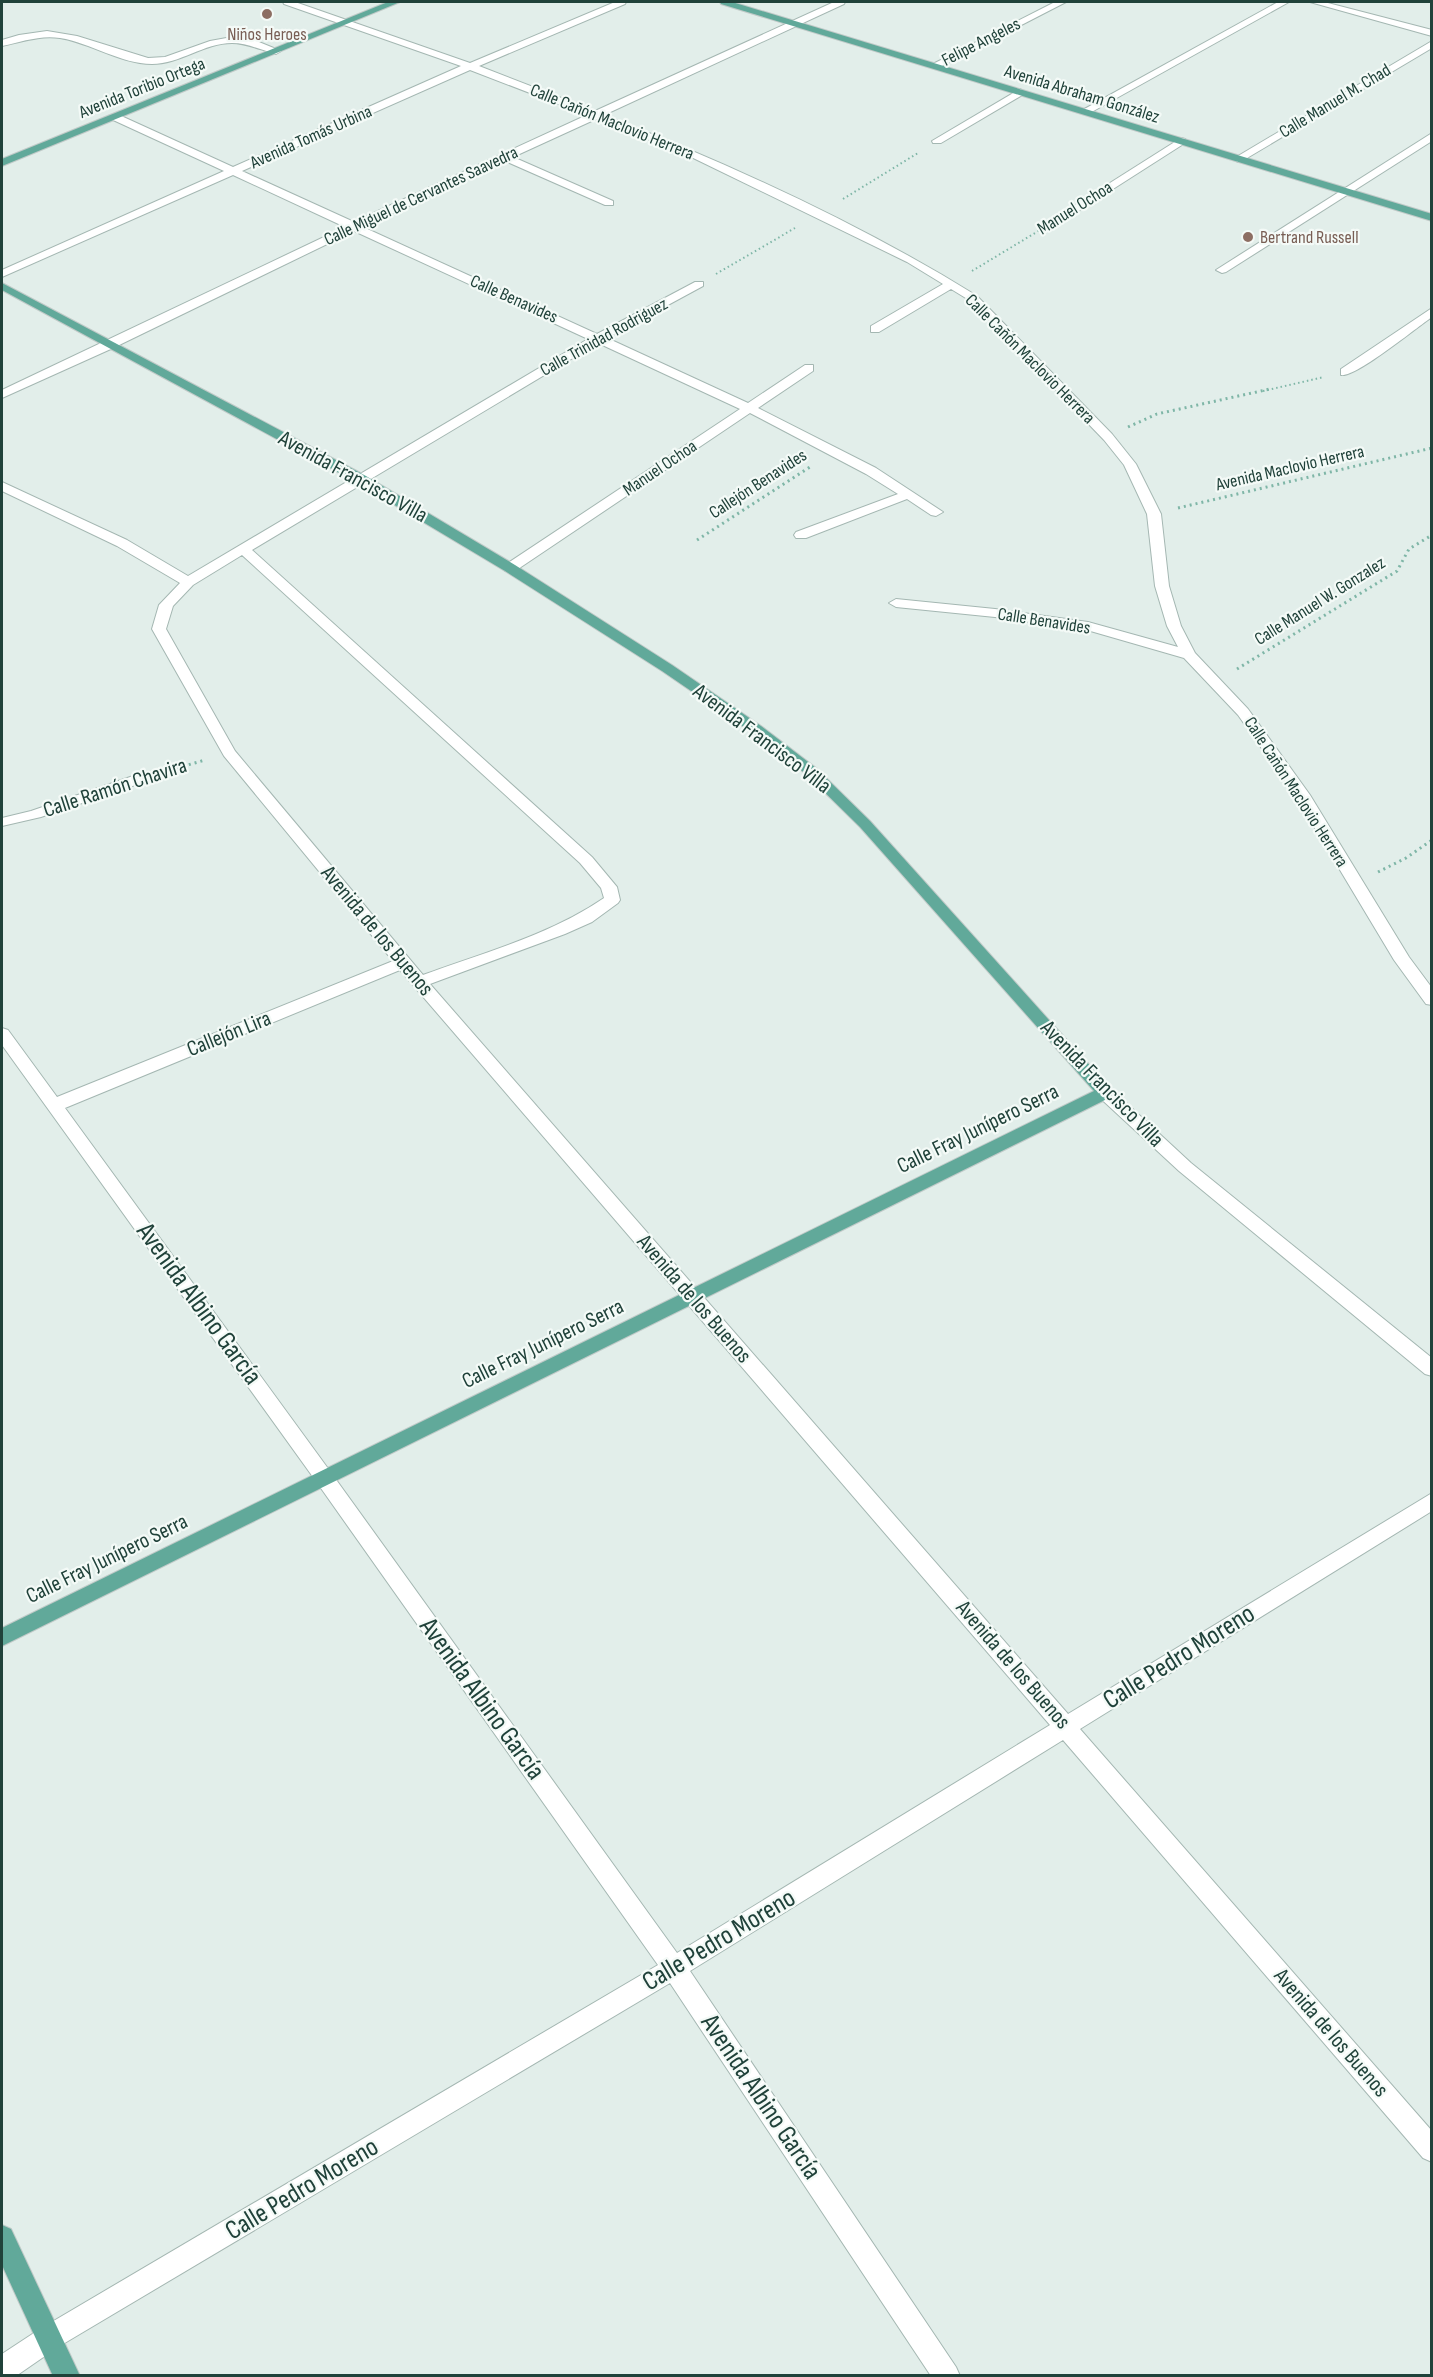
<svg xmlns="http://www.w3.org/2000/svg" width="1433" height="2377" viewBox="0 0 1433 2377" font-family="'Sofia Sans Condensed',sans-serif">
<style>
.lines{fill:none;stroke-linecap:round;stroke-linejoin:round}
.minor-casing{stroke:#a4b7b2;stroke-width:2}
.major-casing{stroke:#c1cac8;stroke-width:2}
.path-far1{stroke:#7fb6a7;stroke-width:2;stroke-dasharray:1.5 3;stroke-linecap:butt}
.path{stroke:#7fb6a7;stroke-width:3;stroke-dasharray:2 4;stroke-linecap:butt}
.minor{fill:#fff;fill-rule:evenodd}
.major{fill:#61a99a;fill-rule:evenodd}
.education-dot{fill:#8d6e63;stroke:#f4faf7;stroke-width:2}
.labels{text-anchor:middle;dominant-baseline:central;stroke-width:4.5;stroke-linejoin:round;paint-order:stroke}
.far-education-label{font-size:18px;fill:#785e54;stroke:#f4faf7}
.far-street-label{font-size:18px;fill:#20423a;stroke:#f4faf7}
.street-label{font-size:22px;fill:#20423a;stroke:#f4faf7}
.near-street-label{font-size:27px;fill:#20423a;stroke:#f4faf7}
</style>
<rect width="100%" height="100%" fill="#e2eeea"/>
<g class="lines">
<g class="minor-casing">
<g id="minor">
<path d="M283,2H295L470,63L615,2H626L625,4L479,66L595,111L834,2H845L844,4L604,115C732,165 861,224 977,296L1112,434L1136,464L1161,514L1169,586L1181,626L1195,653L1248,709L1310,795L1409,957L1432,988V1005L1426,1004L1394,960L1295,795L1238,715L1184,658L1087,630L995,617L896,607L889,603L896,599L995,609L1088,622L1178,647L1167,626L1155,586L1147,514L1124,465L1104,440L969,300L951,289L879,332H871V326L943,284L907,262L685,154L596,119L513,157L613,201V205H605L505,161L363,227L597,334L695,282H703V286L607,338L748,403L805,365H813V371L758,408L876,468L943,512L936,516L931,515L907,499L806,538H796L794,535L796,532L898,494L866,474L750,413L515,571H505L503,568L505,565L740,409L598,343L252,550L592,857L617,887L620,900L618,903L592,922L565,934L430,984L1068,1714L1432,1493V1511L1080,1729L1432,2131V2162L1423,2158L1063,1740L690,1971L956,2367L960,2376H931L670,1983L58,2347L16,2376H2V2354L40,2329L658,1965L318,1484L2,1045V1028L8,1030L57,1097L393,961L224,756L152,629L159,605L180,583L117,546L2,491V482L127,540L188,576L588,339L354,231L113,348L2,398V390L345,227L233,175L2,277V270L224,171L111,119V115H119L233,167L461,66L284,4ZM470,70L587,115L354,222L242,171ZM242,555L580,863L601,888L604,898C550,935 483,953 423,975L235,751L166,629L173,606L193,585ZM400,970L1050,1725L677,1953L332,1474L65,1108Z"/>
<polygon points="1055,2 1066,2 938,68 929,66"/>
<polygon points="1278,2 1289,2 1088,114 1079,112"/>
<polygon points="1310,2 1324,2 1432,30 1432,36"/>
<path d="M47,31L77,36L148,58L165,57L210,41L232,37L254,40L281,51L276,54C261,50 247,43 232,43C204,43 180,64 152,64C121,64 91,43 60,38C39,35 22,42 2,46V40L19,35Z"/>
<polygon points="1432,41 1432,48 1242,161 1238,162 1233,159"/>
<polygon points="1020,89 1025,92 1024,94 941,143 933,143 932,141"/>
<polygon points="1432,133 1432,141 1226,272 1222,273 1216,270"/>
<polygon points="1181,138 1185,139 1185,143 1063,221 1059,222 1053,219"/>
<path d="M1432,308V317C1416,328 1355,378 1341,375V369Z"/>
<polygon points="136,775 141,777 144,780 141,783 41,817 2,826 2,818 31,811"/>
<polygon points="1105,1087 1111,1089 1191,1163 1432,1358 1432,1376 1425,1374 1179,1171 1099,1097 1096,1093 1099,1089"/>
</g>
</g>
<g class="major-casing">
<g id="major">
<polygon points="388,2 400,2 2,166 2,159"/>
<polygon points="720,2 732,2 1432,214 1432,221 721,4"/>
<polygon points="2,283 366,476 515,565 672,665 761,726 816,768 870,821 1111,1089 1114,1093 1111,1097 2,1646 2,1628 1094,1091 860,827 806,774 751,732 662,671 505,571 356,482 2,290"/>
<polygon points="2,2225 11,2229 80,2376 53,2376 2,2265"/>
</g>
</g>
<g class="path-far1">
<polyline points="843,199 918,153"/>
<polyline points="972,271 1040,230"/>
<polyline points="716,274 795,228"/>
<polyline points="1263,391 1324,377"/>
</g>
<g class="path">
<polyline points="1128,427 1157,414 1270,389"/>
<polyline points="1178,508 1432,448"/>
<polyline points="697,540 810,467"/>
<polyline points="1237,669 1397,571 1409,549 1432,535"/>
<polyline points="160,773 205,760"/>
<polyline points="1378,872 1406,858 1432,840"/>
</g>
<use href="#minor" class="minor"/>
<use href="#major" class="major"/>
</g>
<g class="education-dot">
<circle cx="267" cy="14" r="6"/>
<circle cx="1248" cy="237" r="6"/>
</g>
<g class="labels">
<g class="far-education-label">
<text x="267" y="34">Niños Heroes</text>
<text x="1260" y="237" text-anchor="start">Bertrand Russell</text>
</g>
<g class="far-street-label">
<text transform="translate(981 42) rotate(-27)">Felipe Angeles</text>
<text transform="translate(142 88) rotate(-22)">Avenida Toribio Ortega</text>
<text transform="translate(1082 94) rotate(17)">Avenida Abraham González</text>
<text transform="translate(1335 101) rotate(-31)">Calle Manuel M. Chad</text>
<text transform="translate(612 122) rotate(22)">Calle Cañón Maclovio Herrera</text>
<text transform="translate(311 137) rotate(-24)">Avenida Tomás Urbina</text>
<text transform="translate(421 196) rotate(-25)">Calle Miguel de Cervantes Saavedra</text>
<text transform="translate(1075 208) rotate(-32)">Manuel Ochoa</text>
<text transform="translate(514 299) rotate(24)">Calle Benavides</text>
<text transform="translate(604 337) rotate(-29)">Calle Trinidad Rodriguez</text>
<text transform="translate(1030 359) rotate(45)">Calle Cañón Maclovio Herrera</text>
<text transform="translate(660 468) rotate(-34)">Manuel Ochoa</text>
<text transform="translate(1290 468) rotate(-13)">Avenida Maclovio Herrera</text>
<text transform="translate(758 484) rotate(-33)">Callejón Benavides</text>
<text transform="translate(1320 601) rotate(-32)">Calle Manuel W. Gonzalez</text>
<text transform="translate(1044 621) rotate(9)">Calle Benavides</text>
<text transform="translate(1296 792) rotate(57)">Calle Cañón Maclovio Herrera</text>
</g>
<g class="street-label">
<text transform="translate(353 477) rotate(29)">Avenida Francisco Villa</text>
<text transform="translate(762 739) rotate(37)">Avenida Francisco Villa</text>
<text transform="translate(115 788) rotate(-18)">Calle Ramón Chavira</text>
<text transform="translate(377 931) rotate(50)">Avenida de los Buenos</text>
<text transform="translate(229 1034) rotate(-22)">Callejón Lira</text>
<text transform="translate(1102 1084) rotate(46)">Avenida Francisco Villa</text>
<text transform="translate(978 1129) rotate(-26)">Calle Fray Junípero Serra</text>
<text transform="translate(694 1299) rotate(49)">Avenida de los Buenos</text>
<text transform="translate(543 1344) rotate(-26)">Calle Fray Junípero Serra</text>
<text transform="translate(107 1559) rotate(-26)">Calle Fray Junípero Serra</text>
<text transform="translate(1013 1665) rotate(49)">Avenida de los Buenos</text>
<text transform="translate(1331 2033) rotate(49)">Avenida de los Buenos</text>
</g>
<g class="near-street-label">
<text transform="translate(199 1304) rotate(54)">Avenida Albino García</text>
<text transform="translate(1179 1657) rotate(-32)">Calle Pedro Moreno</text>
<text transform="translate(482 1699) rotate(54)">Avenida Albino García</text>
<text transform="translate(719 1940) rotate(-31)">Calle Pedro Moreno</text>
<text transform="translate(761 2097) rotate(56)">Avenida Albino García</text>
<text transform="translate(302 2189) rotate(-31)">Calle Pedro Moreno</text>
</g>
</g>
<rect width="1433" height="2377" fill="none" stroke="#20423a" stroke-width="6"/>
</svg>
